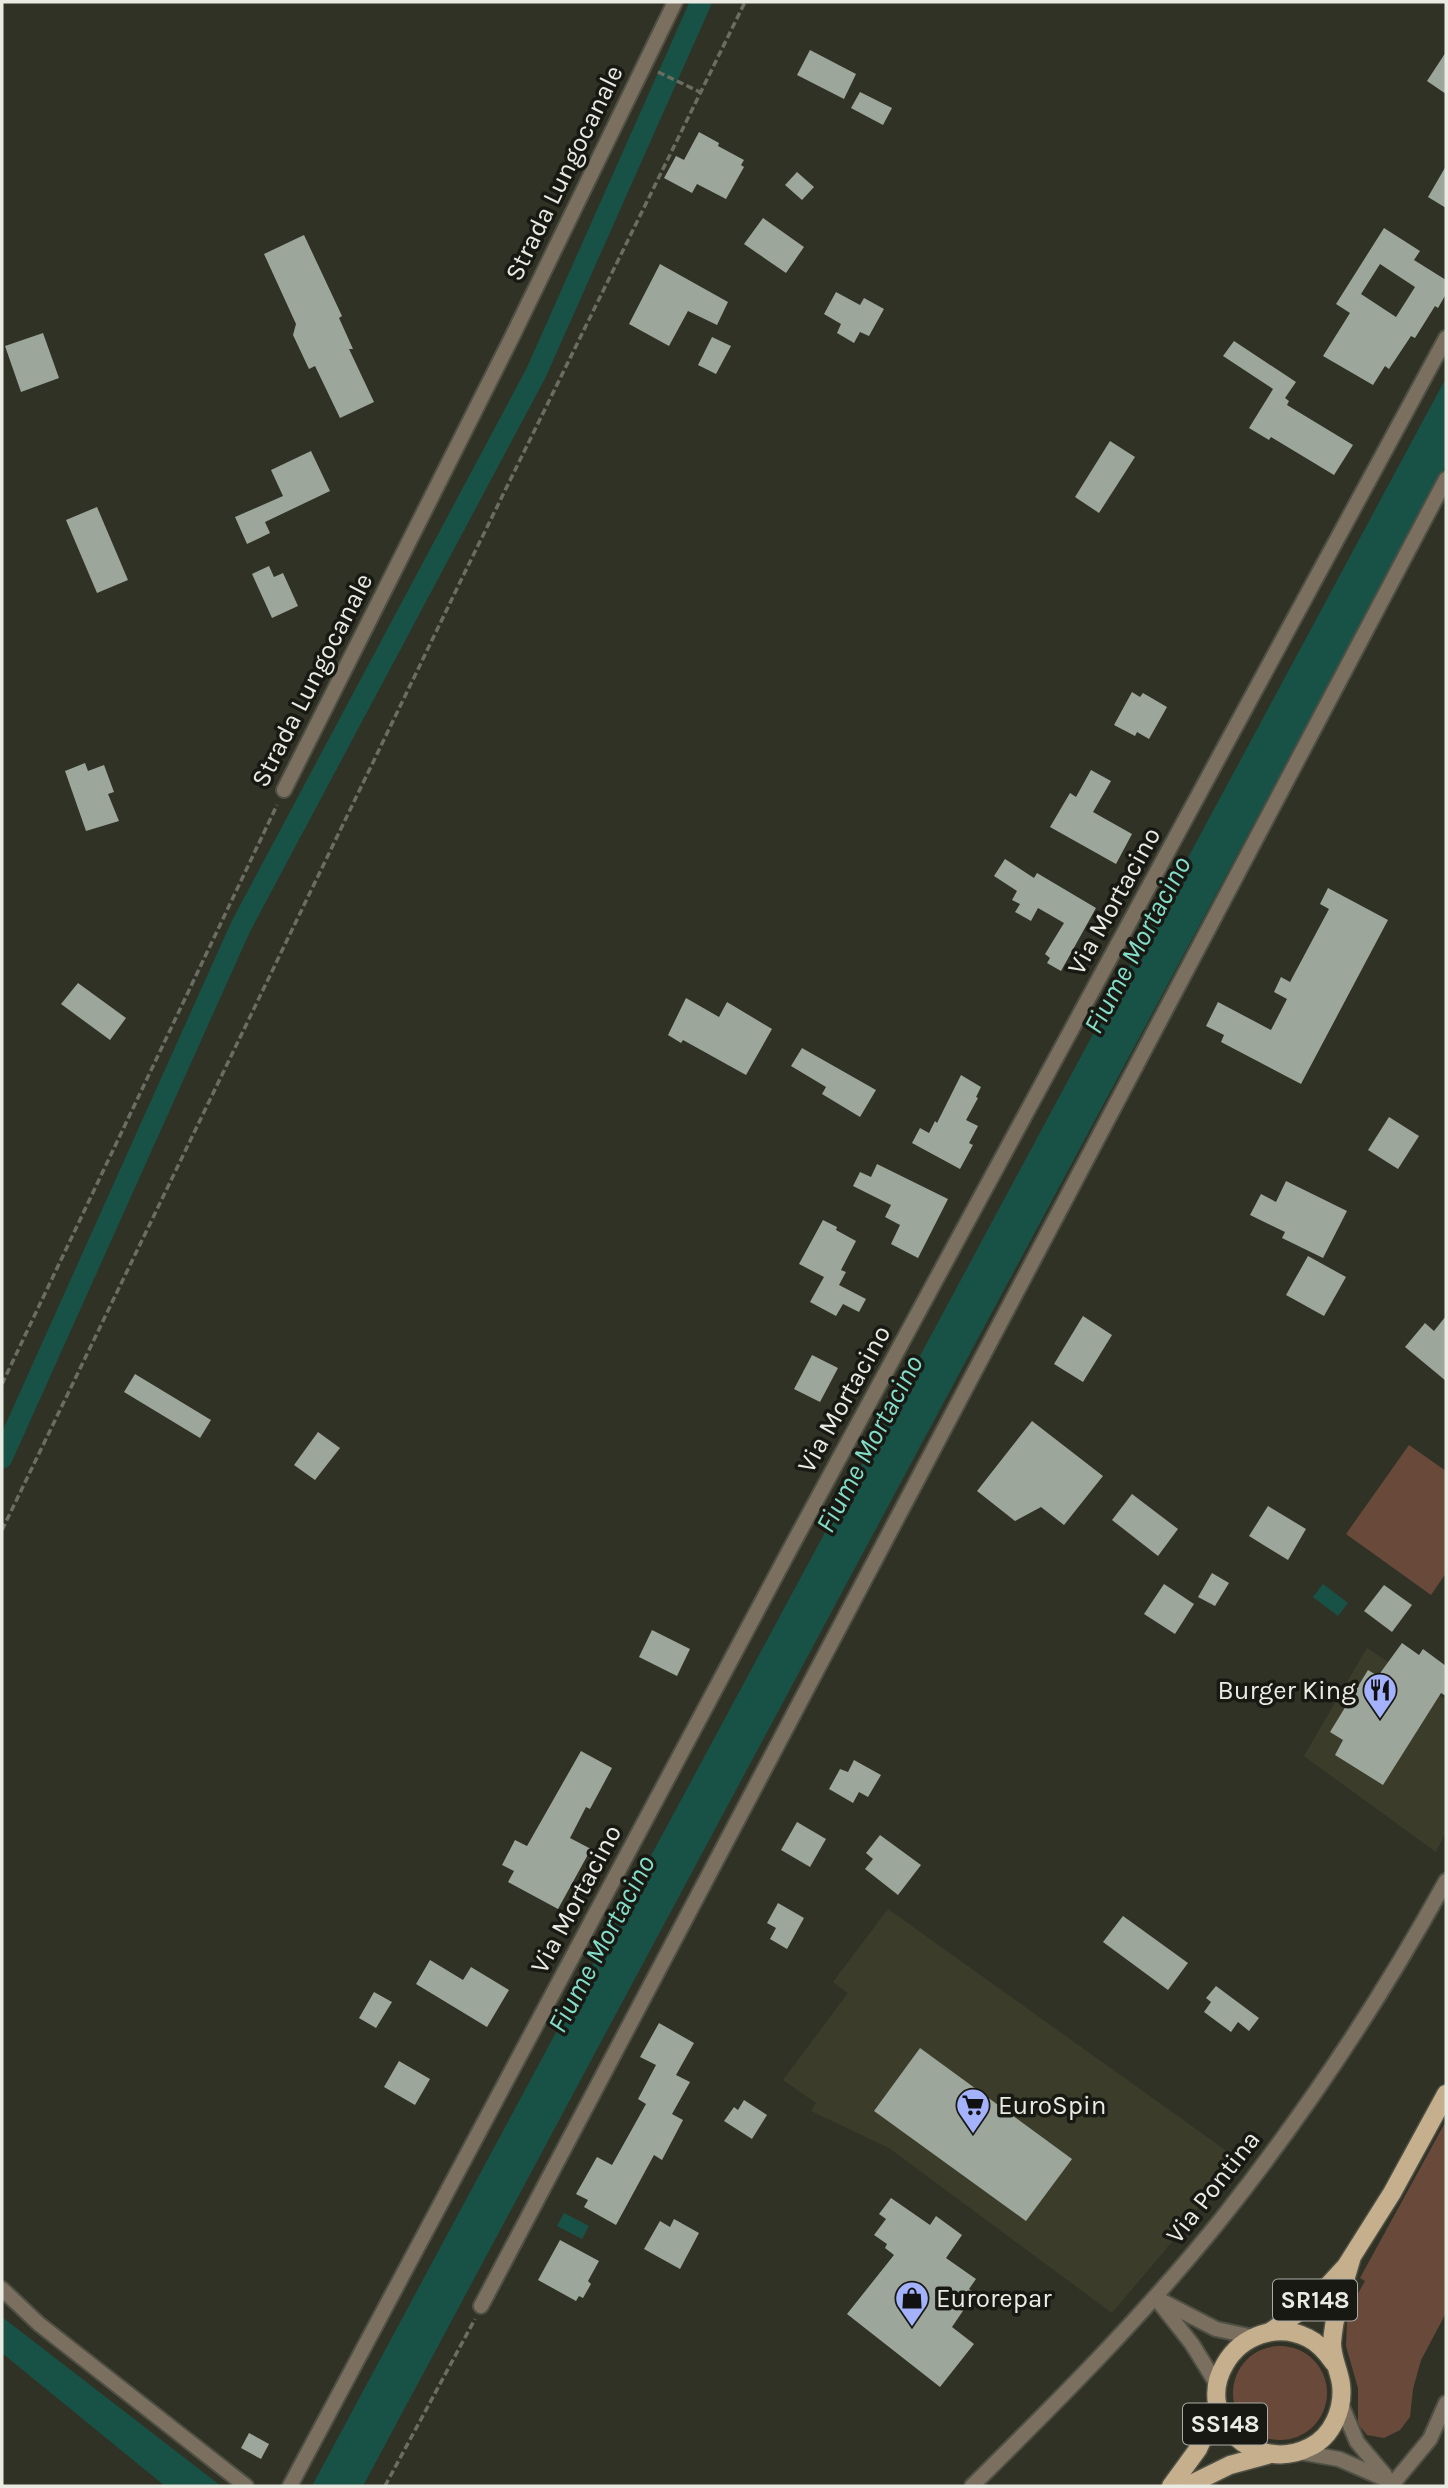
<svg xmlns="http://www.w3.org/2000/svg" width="1448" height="2488" viewBox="0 0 1448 2488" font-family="Karla,sans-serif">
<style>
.built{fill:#3b3d2a}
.green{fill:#69493a}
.water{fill:#185247}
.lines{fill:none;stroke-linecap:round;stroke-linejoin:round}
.canal{stroke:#185247;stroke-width:21}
.building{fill:#9ca69b;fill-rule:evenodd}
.minor-casing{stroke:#4f5044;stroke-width:18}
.tertiary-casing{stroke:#4f5044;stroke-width:18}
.primary-casing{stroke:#4f5044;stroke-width:21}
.path{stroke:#6c6d62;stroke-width:3.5;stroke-dasharray:7 3.5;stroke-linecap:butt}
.minor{stroke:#7b7060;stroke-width:14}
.tertiary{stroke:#7b7060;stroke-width:14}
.primary{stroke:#c5af8d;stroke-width:18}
.labels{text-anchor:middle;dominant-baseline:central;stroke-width:7;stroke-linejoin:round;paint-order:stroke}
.shield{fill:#191914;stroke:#abaca5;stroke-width:2}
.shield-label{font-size:24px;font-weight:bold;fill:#eaebe3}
.street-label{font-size:26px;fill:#eaebe3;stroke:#191914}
.poi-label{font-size:26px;fill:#eaebe3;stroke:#191914;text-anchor:start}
.water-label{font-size:28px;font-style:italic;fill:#83ddc8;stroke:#191914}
</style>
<rect width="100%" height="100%" fill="#313226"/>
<g class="built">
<polygon points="1367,1648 1446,1700 1446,1832 1436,1852 1304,1756"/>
<polygon points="888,1909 1235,2157 1182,2230 1112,2313 889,2148 811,2111 816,2103 783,2080 848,1993 833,1982"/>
</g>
<g class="green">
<polygon points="1409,1445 1446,1471 1446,1573 1431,1595 1346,1534"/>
<polygon points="1446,2121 1446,2313 1421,2360 1413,2389 1410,2417 1400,2430 1384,2438 1367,2435 1358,2424 1358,2388 1346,2346 1347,2320 1350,2308 1365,2281 1360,2278"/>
<circle cx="1280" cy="2393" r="47"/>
</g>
<g class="water">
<polygon points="1446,378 1446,465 363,2486 312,2486"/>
<polygon points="1323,1584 1348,1603 1338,1616 1313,1597"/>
<polygon points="564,2213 589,2226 582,2239 557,2226"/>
<polygon points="2,2317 221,2486 165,2486 2,2353"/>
</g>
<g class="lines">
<polyline class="canal" points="2,1458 241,926 536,373 701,2"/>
</g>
<g class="building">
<polygon points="810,50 856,74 844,99 797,75"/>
<polygon points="1446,52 1446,94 1427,81"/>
<polygon points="860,92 892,108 883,125 851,108"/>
<polygon points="699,132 719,143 718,146 744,160 741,165 744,167 726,199 697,184 692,193 664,178 676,156 684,160"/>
<polygon points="1446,166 1446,208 1428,197"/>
<polygon points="797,172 814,187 802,200 785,185"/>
<polygon points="763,218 804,247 786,273 744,244"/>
<path d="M1384,228L1420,251L1414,260L1446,280V294L1438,308L1435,306L1415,338L1411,336L1389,369L1385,366L1373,385L1323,356L1350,313L1336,304ZM1380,264L1415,287L1396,317L1361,294Z"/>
<polygon points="304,235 342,316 339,318 353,349 349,349 374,402 340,418 315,366 309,369 293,335 296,324 264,254"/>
<polygon points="660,264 728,302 717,325 688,311 669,346 629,324"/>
<polygon points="836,292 860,305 864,298 884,309 869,336 860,332 854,343 837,333 841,324 824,314"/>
<polygon points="43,333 59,378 21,392 5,346"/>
<polygon points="712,337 731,346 716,374 698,365"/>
<polygon points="1234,341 1296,382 1285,398 1289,401 1287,405 1353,445 1334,475 1271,437 1269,440 1249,428 1273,389 1223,356"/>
<polygon points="1110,441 1135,457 1099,513 1075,497"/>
<polygon points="311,451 330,491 265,522 270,533 247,544 235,517 283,496 271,470"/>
<polygon points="97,507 128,580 97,593 66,520"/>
<polygon points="269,566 274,577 283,573 298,606 272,618 252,574"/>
<polygon points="1132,692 1140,697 1143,693 1167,707 1149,739 1137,732 1135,736 1114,725"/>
<polygon points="85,763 88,771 104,765 114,792 108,794 119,821 86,831 65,771"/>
<polygon points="1091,770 1111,781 1093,812 1132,834 1116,864 1050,827 1070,793 1076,797"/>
<polygon points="1005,859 1034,878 1037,873 1096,908 1061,971 1047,963 1050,958 1045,954 1064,923 1038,908 1031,921 1015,912 1020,904 1012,900 1017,891 994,876"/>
<polygon points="1328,888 1388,920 1301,1084 1221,1042 1224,1035 1206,1026 1218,1002 1271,1030 1287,999 1274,992 1281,977 1290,982 1329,909 1320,904"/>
<polygon points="78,983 126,1018 110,1040 61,1004"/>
<polygon points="686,998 719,1017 727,1002 772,1029 746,1075 683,1040 681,1043 668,1035"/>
<polygon points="802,1048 876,1090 860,1117 822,1094 826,1087 791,1066"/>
<polygon points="961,1075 981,1087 976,1097 978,1098 966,1120 978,1126 969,1143 973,1145 960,1169 912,1143 920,1128 929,1133 935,1121 937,1123"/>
<polygon points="1389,1117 1419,1136 1398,1169 1368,1150"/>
<polygon points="877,1164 948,1199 918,1258 891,1244 900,1225 885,1217 891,1205 853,1186 860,1172 871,1177"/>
<polygon points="1286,1181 1347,1211 1323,1258 1282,1238 1285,1232 1250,1215 1261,1194 1276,1202"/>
<polygon points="823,1220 837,1227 836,1230 856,1241 841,1270 846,1272 839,1285 866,1299 859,1312 843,1304 836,1316 810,1302 824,1277 799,1264"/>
<polygon points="1308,1256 1346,1277 1324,1316 1286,1295"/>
<polygon points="1083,1316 1112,1335 1083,1382 1054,1364"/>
<polygon points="1446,1316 1446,1381 1405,1347 1425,1323 1434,1331"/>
<polygon points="812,1355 838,1368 820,1402 794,1389"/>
<polygon points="135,1374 211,1420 200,1438 124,1392"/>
<polygon points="1032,1421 1103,1476 1064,1525 1041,1507 1015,1521 977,1491"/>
<polygon points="318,1432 340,1448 315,1480 294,1465"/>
<polygon points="1132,1494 1178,1529 1158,1556 1112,1520"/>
<polygon points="1268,1506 1306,1529 1288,1560 1249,1536"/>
<polygon points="1212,1573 1229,1583 1215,1606 1198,1597"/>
<polygon points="1164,1584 1194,1604 1175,1634 1144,1614"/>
<polygon points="1384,1585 1412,1605 1392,1632 1364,1611"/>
<polygon points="652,1630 690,1649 677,1676 639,1657"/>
<polygon points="1402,1643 1419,1655 1423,1649 1446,1666 1446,1696 1441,1693 1383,1785 1335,1755 1343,1740 1330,1732 1368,1670 1378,1676"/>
<polygon points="581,1751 612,1768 590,1809 586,1807 570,1838 591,1849 558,1909 508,1882 514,1871 502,1865 515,1840 527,1846"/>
<polygon points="854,1760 881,1775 868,1797 859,1792 853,1803 829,1789 840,1769 848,1772"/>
<polygon points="797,1822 826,1839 810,1867 781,1850"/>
<polygon points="880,1835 921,1865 898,1895 865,1869 873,1859 866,1853"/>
<polygon points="778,1903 804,1918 787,1949 770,1939 776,1928 767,1923"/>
<polygon points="1123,1916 1188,1963 1168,1990 1103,1942"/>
<polygon points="430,1960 463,1980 471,1967 509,1990 487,2027 416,1984"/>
<polygon points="1216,1986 1259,2018 1249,2031 1238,2022 1231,2032 1204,2012 1211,2002 1206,1998"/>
<polygon points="374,1992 392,2002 376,2028 359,2018"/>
<polygon points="659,2023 694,2043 676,2075 690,2082 672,2114 683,2120 662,2160 654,2155 616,2225 584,2207 588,2200 576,2194 597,2157 612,2165 646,2104 638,2099 656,2065 640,2057"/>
<polygon points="920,2048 1072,2159 1026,2221 874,2111"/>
<polygon points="399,2061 430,2079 415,2105 384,2087"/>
<polygon points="744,2100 767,2115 752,2139 724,2121 734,2107 738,2110"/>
<polygon points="891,2198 930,2225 936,2216 962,2235 946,2258 976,2279 969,2289 975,2293 952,2327 974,2344 940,2387 847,2314 894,2255 885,2248 887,2244 874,2235 886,2219 879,2214"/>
<polygon points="674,2219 699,2233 680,2269 644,2249 660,2221 670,2227"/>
<polygon points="560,2240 599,2261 588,2281 591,2284 583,2298 579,2296 576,2301 538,2280"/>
<polygon points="249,2433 269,2444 261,2459 241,2448"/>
</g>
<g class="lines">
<g class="minor-casing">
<g id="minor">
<polyline points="284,790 511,339 675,2"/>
<polyline points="2,2289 39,2324 246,2486"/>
<polyline points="1155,2297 1192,2344 1218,2386"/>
<polyline points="1162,2301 1216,2329 1253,2337"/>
<polyline points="481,2306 1446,479"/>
<polyline points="290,2486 789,1551 1446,338"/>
<path d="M972,2486C1059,2400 1146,2313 1222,2218C1306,2112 1381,1999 1446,1881"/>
</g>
</g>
<g class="tertiary-casing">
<g id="tertiary">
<polyline points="1341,2404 1357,2442 1385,2475"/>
<polyline points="1299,2452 1339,2459 1394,2483"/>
<polyline points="1391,2486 1430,2439 1446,2403"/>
</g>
</g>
<g class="primary-casing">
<g id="primary">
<polyline points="1270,2332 1313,2302 1346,2266 1392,2193 1446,2094"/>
<path d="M1334,2363C1327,2353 1319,2343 1308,2338C1277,2322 1241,2336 1225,2364C1193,2418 1255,2475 1310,2447C1333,2436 1344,2408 1341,2384C1339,2370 1332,2358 1332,2343C1334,2315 1343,2287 1351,2260"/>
<polyline points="1171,2486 1198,2449 1218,2406"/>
<polyline points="1187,2486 1230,2465 1267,2455"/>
</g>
</g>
<g class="path">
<polyline points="658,72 700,92"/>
<polyline points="2,1384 277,805"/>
<polyline points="2,1530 464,574 745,2"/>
<polyline points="385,2486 475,2319"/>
</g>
<use href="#minor" class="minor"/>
<use href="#tertiary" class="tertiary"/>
<use href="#primary" class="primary"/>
</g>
<defs>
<g id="restaurant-pin" transform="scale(1.75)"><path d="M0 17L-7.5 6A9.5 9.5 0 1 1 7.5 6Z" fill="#a4b2fc" stroke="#191914"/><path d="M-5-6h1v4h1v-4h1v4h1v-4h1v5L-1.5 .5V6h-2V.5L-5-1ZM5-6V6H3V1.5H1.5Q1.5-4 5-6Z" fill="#111"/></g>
<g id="supermarket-pin" transform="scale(1.75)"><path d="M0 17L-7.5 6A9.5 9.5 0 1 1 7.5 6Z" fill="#a4b2fc" stroke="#191914"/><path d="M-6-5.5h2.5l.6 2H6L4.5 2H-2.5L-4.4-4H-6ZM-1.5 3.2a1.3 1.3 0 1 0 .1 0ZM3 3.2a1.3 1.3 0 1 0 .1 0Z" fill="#111"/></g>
<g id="shop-pin" transform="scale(1.75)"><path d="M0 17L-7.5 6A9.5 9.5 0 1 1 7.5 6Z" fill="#a4b2fc" stroke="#191914"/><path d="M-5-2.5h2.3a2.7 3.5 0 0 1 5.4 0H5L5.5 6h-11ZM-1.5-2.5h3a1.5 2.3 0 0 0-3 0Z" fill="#111"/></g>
</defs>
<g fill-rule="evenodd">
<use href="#restaurant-pin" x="1380" y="1690"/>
<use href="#supermarket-pin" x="973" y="2105"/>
<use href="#shop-pin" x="912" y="2298"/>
</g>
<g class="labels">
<g class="shield">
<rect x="1273" y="2279.5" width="84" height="41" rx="5"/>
<rect x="1183" y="2403.5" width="84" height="41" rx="5"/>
</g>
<g class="shield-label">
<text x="1315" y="2300">SR148</text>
<text x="1225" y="2424">SS148</text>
</g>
<g class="street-label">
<text transform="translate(564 173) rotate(-64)">Strada Lungocanale</text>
<text transform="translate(312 680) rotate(-63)">Strada Lungocanale</text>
<text transform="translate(1114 901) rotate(-61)">Via Mortacino</text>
<text transform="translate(844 1399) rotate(-61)">Via Mortacino</text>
<text transform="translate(576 1899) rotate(-62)">Via Mortacino</text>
<text transform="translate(1213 2187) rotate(-52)">Via Pontina</text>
</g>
<g class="poi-label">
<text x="1356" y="1690" text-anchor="end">Burger King</text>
<text x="998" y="2105">EuroSpin</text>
<text x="936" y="2298">Eurorepar</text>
</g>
<g class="water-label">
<text transform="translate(1137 945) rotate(-62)">Fiume Mortacino</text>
<text transform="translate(869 1444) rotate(-62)">Fiume Mortacino</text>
<text transform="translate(601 1944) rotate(-62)">Fiume Mortacino</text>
</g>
</g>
<rect width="1448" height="2488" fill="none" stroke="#eaebe3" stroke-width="7"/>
</svg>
